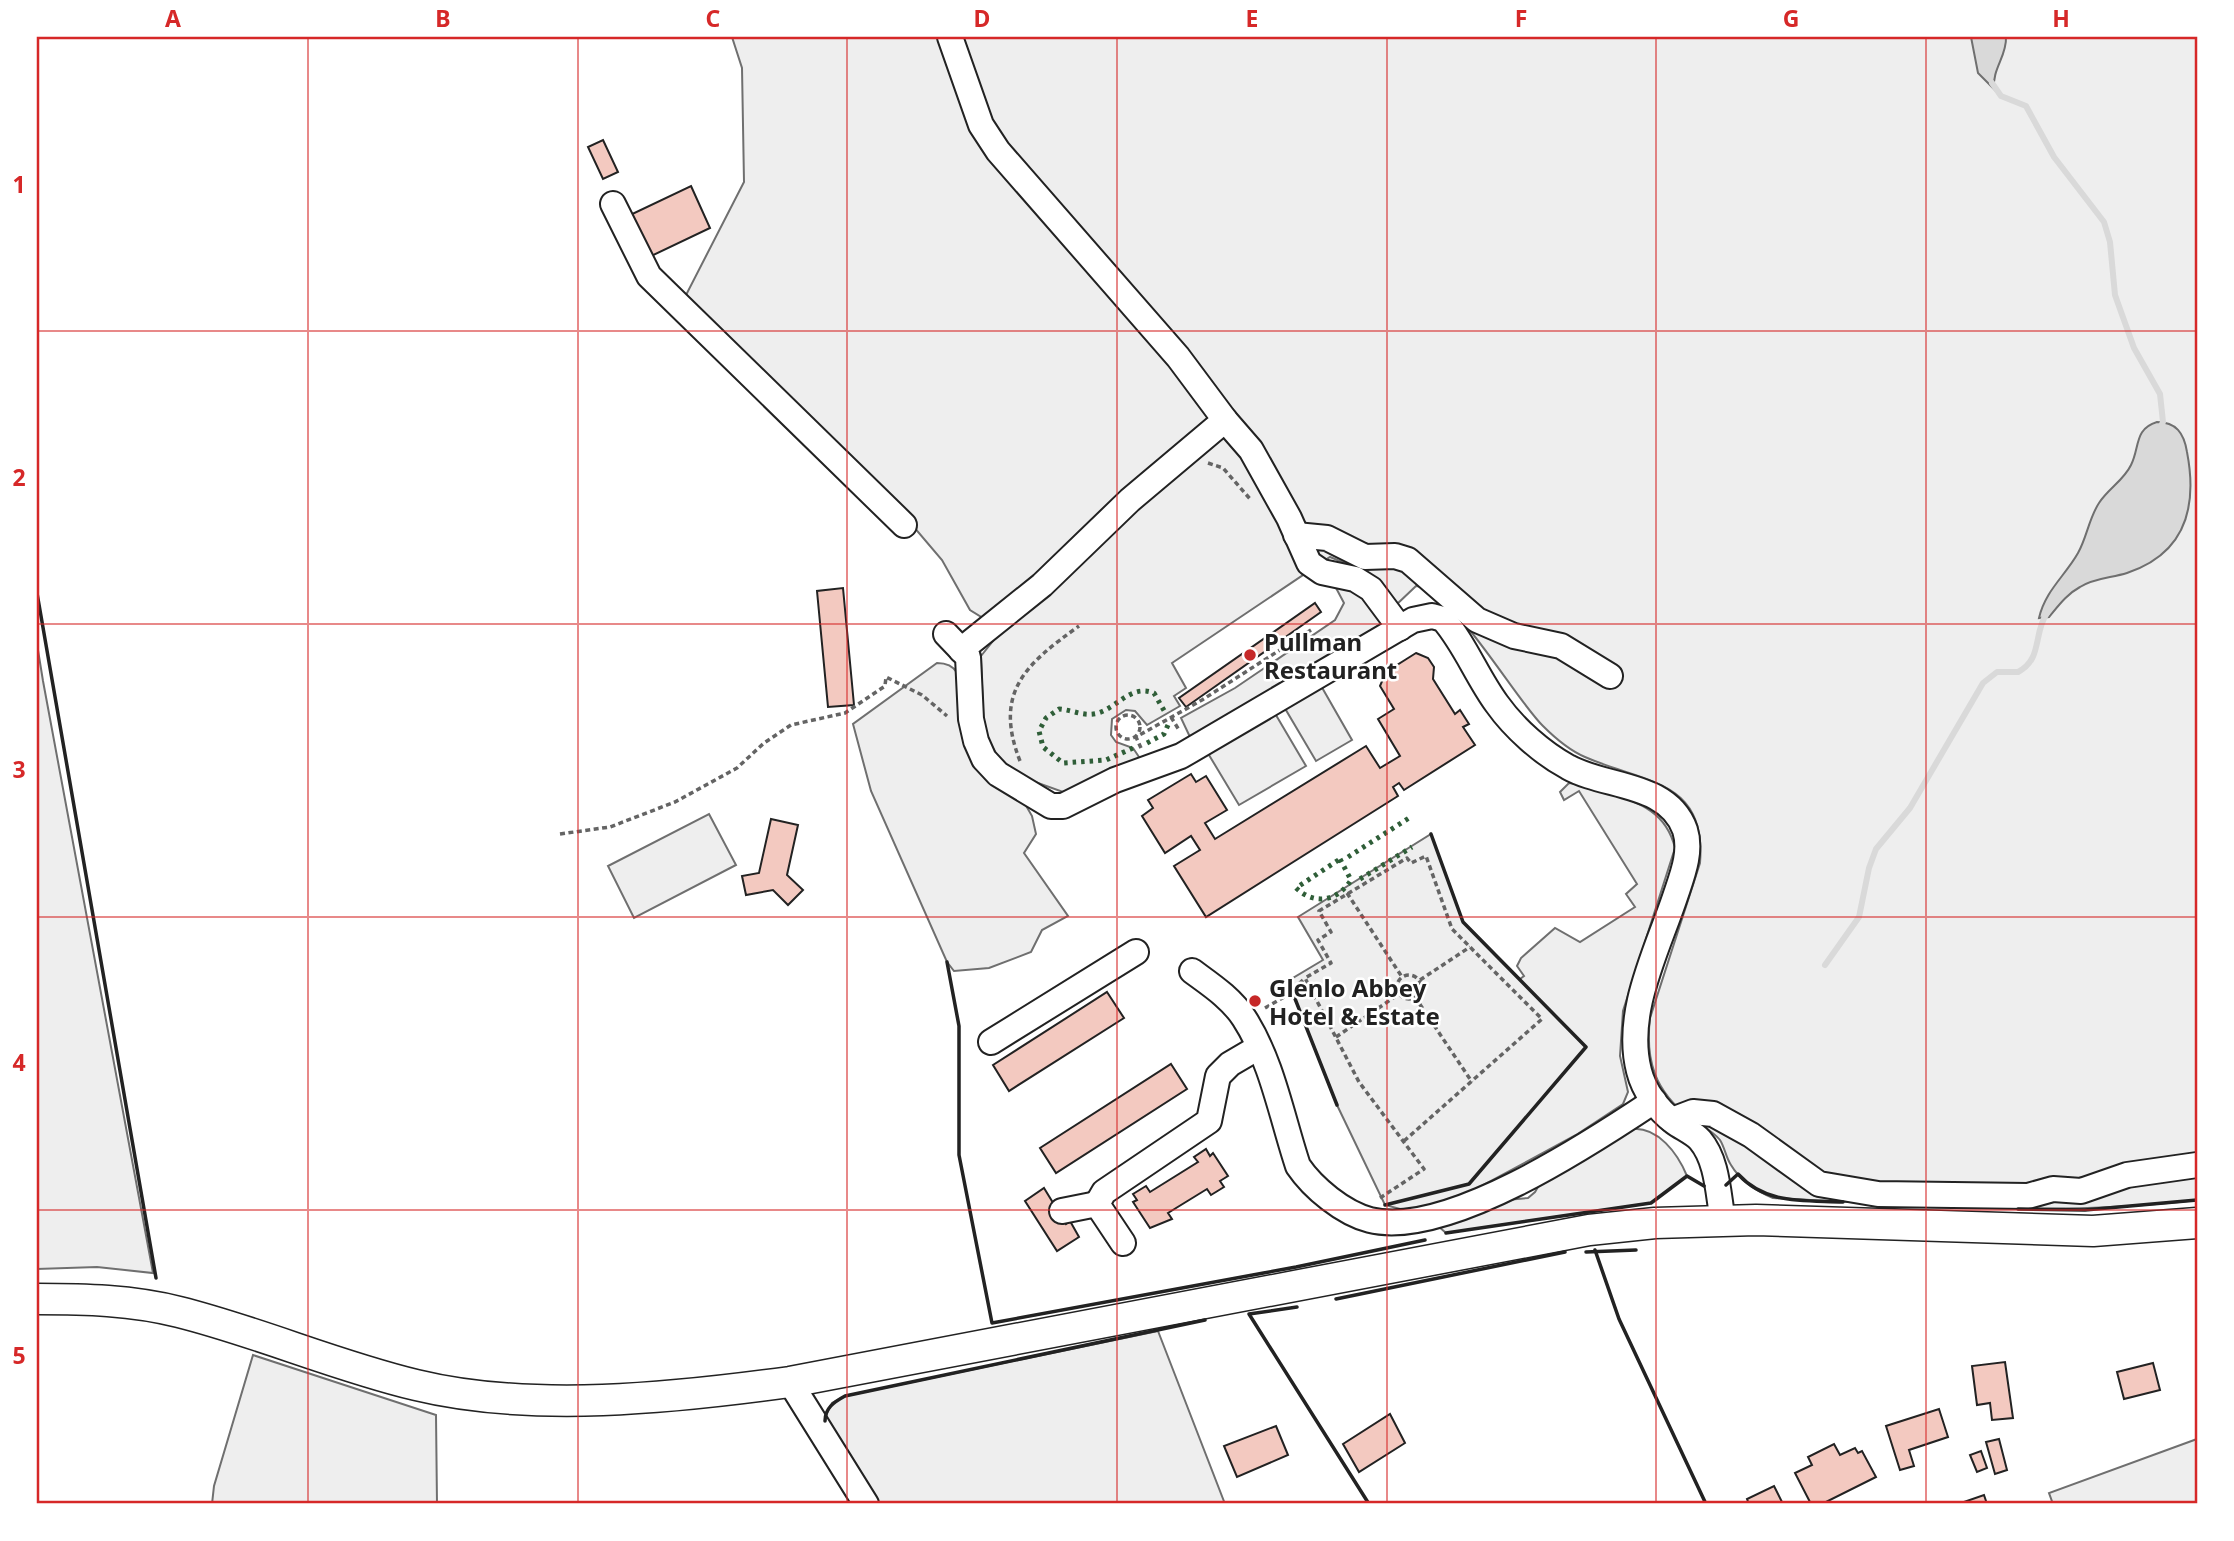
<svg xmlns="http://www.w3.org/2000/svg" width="2234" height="1541" viewBox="0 0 2234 1541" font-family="'Noto Sans',sans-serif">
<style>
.green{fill:#eee;stroke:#6f6f6f;stroke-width:2}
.water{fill:#d9d9d9;stroke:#6f6f6f;stroke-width:2}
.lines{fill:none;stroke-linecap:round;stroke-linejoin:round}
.stream{stroke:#d9d9d9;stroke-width:6}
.building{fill:#f3c9c0;stroke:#222;stroke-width:2}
.minor-casing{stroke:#222;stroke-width:28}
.major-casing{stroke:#222;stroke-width:33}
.path{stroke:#646464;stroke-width:3.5;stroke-dasharray:5 3.5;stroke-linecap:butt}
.minor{stroke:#fff;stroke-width:24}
.major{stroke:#fff;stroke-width:30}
.hedge{stroke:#2f5e38;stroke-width:5;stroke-dasharray:3.5 5;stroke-linecap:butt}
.wall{stroke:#222;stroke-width:3.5}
.grid{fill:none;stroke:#d62828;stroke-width:2;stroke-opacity:0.55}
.poi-dot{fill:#c62828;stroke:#fff;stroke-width:2.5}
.labels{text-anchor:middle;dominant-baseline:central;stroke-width:5;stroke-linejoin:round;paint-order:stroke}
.poi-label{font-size:24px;font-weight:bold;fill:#222;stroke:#fff;text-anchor:start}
.neatline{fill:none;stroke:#d62828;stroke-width:2.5}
.grid-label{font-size:23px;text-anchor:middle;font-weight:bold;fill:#d62828}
</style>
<rect width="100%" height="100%" fill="#fff"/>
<g class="green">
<path d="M732,37H2197V1200C2056,1217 1915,1205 1773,1198C1756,1191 1741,1182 1731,1165C1726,1158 1725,1148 1720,1140C1712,1130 1700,1125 1690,1118C1655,1091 1645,1061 1650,1018L1700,863C1707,779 1644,783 1585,757C1571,751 1554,737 1543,726C1515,699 1451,586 1416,586L1396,605L1357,568L1330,557L1172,663L1186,688L1174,696L1180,706L1147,725L1135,711L1126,710L1112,719L1111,735L1116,742L1133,748L1143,763L1063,792L1010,773L984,739L981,656L1056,562L983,618L970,610L942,560L902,513L686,295L744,182L742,68Z"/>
<polygon points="1335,586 1355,587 1383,623 1190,737 1181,718 1235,688 1335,620 1344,603"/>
<polygon points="37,644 43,681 153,1273 97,1267 37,1269"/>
<path d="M937,663C958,663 961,678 963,696L1032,816L1036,834L1024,853L1068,916L1042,930L1031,952L989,968L954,971L947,962L871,791L853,724Z"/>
<polygon points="1320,684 1352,740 1316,761 1283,705"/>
<polygon points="1273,710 1306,766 1239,805 1206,750"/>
<path d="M1569,783C1582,784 1594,788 1607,792C1639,803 1666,811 1675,848L1623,1011L1620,1056L1628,1092L1623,1104L1576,1135L1465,1195L1427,1207L1404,1210L1385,1205L1337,1105L1288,981L1323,960L1298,917L1431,834L1463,922L1520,979L1524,976L1517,966L1521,958L1555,928L1580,942L1635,907L1626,894L1637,884L1579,791L1564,800L1560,792Z"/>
<polygon points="709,814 736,865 634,918 608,866"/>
<path d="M1631,1129C1658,1126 1678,1154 1687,1176L1651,1203L1446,1233L1438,1226L1459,1221L1506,1200L1528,1198L1535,1192L1542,1180Z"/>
<polygon points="1158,1331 1225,1504 877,1504 824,1419 832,1403 845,1396"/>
<polygon points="253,1355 436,1415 437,1504 212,1504 214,1486"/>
<polygon points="2197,1439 2197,1504 2053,1504 2049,1493"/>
</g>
<g class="water">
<path d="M1971,37H2006C2007,56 1992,69 1994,89L1978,73Z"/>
<path d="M2157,422C2176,422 2184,433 2187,452C2198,509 2184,554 2127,573C2111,578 2094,578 2080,587C2067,594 2059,605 2049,617L2039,618C2045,591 2065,576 2078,553C2087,537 2089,518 2099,503C2108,489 2124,480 2131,465C2140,447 2134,429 2157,422Z"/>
</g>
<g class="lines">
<g class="stream">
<polyline points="1992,83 2001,96 2026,106 2054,157 2104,222 2110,242 2115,295 2134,348 2160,394 2163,422 2160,428"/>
<path d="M1825,965L1859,917L1869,868L1876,849L1910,808L1983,683L1997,672H2018C2043,659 2033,633 2047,613"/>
</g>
</g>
<g class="building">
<polygon points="603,140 618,172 603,179 588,147"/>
<polygon points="691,186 710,228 647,258 628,216"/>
<polygon points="843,588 854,705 828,707 817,591"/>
<polygon points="1315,603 1321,612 1186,707 1179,698"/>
<polygon points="1416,653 1428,658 1434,667 1433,679 1455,714 1460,710 1469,724 1463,727 1475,745 1404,790 1399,783 1393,787 1398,796 1206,917 1174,866 1200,850 1191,836 1165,853 1142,816 1153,808 1148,800 1191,774 1196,782 1206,776 1227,810 1205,823 1215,839 1366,746 1380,768 1400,756 1378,719 1394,709 1380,686 1386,672"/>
<polygon points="771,819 798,825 787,875 803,890 788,905 773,890 746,895 742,876 759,873"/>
<polygon points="1107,992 1124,1018 1009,1091 993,1065"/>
<polygon points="1171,1064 1187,1089 1056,1173 1040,1148"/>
<polygon points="1206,1149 1210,1156 1213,1153 1228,1176 1220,1181 1224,1187 1211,1195 1207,1189 1168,1213 1172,1219 1150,1228 1133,1202 1137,1200 1133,1194 1146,1186 1150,1192 1198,1162 1194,1157"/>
<polygon points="1044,1188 1066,1224 1070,1221 1079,1237 1057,1251 1025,1201"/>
<polygon points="2005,1362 2013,1418 1992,1420 1990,1403 1977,1405 1972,1366"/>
<polygon points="2153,1363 2160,1390 2124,1399 2117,1372"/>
<polygon points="1939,1409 1948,1437 1909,1450 1914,1466 1900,1470 1886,1426"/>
<polygon points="1390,1414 1405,1443 1359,1472 1343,1444"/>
<polygon points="1276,1426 1288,1455 1237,1477 1224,1446"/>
<polygon points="1999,1439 2007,1470 1995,1474 1986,1442"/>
<polygon points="1834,1444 1840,1455 1855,1448 1858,1453 1862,1451 1876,1477 1822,1504 1811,1504 1795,1473 1812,1465 1808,1457"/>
<polygon points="1981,1451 1987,1468 1977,1472 1970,1455"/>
<polygon points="1774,1486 1783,1504 1749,1504 1747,1499"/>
<polygon points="1984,1495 1987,1504 1961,1504 1961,1503"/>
</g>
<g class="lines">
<g class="minor-casing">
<g id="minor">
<polyline points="950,37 981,125 998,151 1178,357 1225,420 1130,500 1042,585 961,650"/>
<polyline points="613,204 649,276 904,525"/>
<polyline points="1225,420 1251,450 1289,518 1309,563 1322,572 1355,579 1371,589 1400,628"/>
<polyline points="1296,535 1327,538 1365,557 1395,556 1408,560 1477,620 1514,636 1561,646 1610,676"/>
<path d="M946,634L968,657L971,719L976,741L984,759L998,774L1051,806H1063L1115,780L1181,756L1413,620L1432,616L1443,619C1465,644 1477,677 1497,704C1514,728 1542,753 1568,767C1605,788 1668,782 1685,830C1692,852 1682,876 1675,897C1657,951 1624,1013 1639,1071C1644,1091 1658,1110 1674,1122C1682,1128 1694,1133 1700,1140C1718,1161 1718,1195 1723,1221"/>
<path d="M1192,971C1211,985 1231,998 1244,1018C1272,1061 1282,1118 1298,1166C1313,1188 1343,1213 1370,1220C1446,1239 1591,1143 1654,1101"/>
<polyline points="991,1042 1136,952"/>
<polyline points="1672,1120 1693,1112 1713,1114 1751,1135 1819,1184 1878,1194 2028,1196 2053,1189 2081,1191 2127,1175 2197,1165"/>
<polyline points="1062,1211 1097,1204"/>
<polyline points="1123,1243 1097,1204 1104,1192 1209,1121 1218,1076 1230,1064 1259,1047"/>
<polyline points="790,1382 866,1504"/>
</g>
</g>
<g class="major-casing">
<path id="major" d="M37,1299C84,1299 132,1300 179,1312C259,1332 336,1366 416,1385C531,1413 674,1398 790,1382L1589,1230L1655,1223L1756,1220L2093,1231L2197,1223"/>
</g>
<g class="path">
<polyline points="1208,463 1223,468 1251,500"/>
<circle cx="1128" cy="727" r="12"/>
<polyline points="1171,717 1179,730"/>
<polyline points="1141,748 1136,737 1202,700 1311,630"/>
<path d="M1020,761C993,692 1026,664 1079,626"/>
<polyline points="560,834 610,827 675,802 737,768 764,743 791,725 845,713 885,686 886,677 922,695 947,716"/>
<polyline points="1347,893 1402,977"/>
<circle cx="1409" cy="987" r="12"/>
<polyline points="1420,980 1470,947"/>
<polyline points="1415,997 1472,1082"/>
<polyline points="1265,1008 1286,996 1305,978"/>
<polyline points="1336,1037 1399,994"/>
<polyline points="1380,1198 1424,1169 1359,1082 1305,978 1331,963 1318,940 1331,932 1319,911 1407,858 1411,863 1426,856 1452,929 1542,1019 1404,1141"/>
</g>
<use href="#minor" class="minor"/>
<use href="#major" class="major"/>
<g class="hedge">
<polyline points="1147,743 1164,734 1168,725"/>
<path d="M1133,748L1106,760L1063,763L1043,747L1039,731L1046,718L1059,709C1073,710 1084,717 1098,713C1118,707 1131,684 1154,693L1166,714"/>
<polyline points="1348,857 1409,818"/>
<path d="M1340,859L1351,880C1337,902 1314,905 1296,888Z"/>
<polyline points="1360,879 1412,847"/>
</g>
<g class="wall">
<polyline points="37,593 156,1278"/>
<polyline points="947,962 959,1026 959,1155 992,1323 1296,1267 1425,1240"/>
<polyline points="1288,981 1337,1105"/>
<path d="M1726,1185L1738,1174C1766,1205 1804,1200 1843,1202"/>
<polyline points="1385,1205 1469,1184 1586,1047 1463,922 1431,834"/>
<polyline points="2018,1209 2085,1210 2197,1200"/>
<polyline points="1446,1233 1651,1203 1687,1176 1704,1186"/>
<polyline points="1595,1250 1619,1319 1706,1504"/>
<polyline points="1586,1252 1636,1250"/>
<polyline points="1336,1299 1565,1252"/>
<polyline points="1297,1307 1249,1314 1369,1504"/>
<path d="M825,1421C825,1408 834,1402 845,1396L1205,1320"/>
</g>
</g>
<path class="grid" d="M308,37V1504M578,37V1504M847,37V1504M1117,37V1504M1387,37V1504M1656,37V1504M1926,37V1504M37,331H2197M37,624H2197M37,917H2197M37,1210H2197"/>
<g class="poi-dot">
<circle cx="1250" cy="655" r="7"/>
<circle cx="1255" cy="1001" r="7"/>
</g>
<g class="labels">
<g class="poi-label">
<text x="1264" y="641">Pullman<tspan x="1264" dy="28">Restaurant</tspan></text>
<text x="1269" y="987">Glenlo Abbey<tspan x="1269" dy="28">Hotel &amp; Estate</tspan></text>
</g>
</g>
<rect width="2234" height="1541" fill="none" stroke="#ffffff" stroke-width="77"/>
<rect x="38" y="38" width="2158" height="1464" class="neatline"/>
<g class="grid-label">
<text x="173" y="27">A</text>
<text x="443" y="27">B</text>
<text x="713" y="27">C</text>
<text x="982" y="27">D</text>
<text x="1252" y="27">E</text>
<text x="1521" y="27">F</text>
<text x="1791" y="27">G</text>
<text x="2061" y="27">H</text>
<text x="19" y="193">1</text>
<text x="19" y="486">2</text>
<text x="19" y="778">3</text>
<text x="19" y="1071">4</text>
<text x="19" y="1364">5</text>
</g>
</svg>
